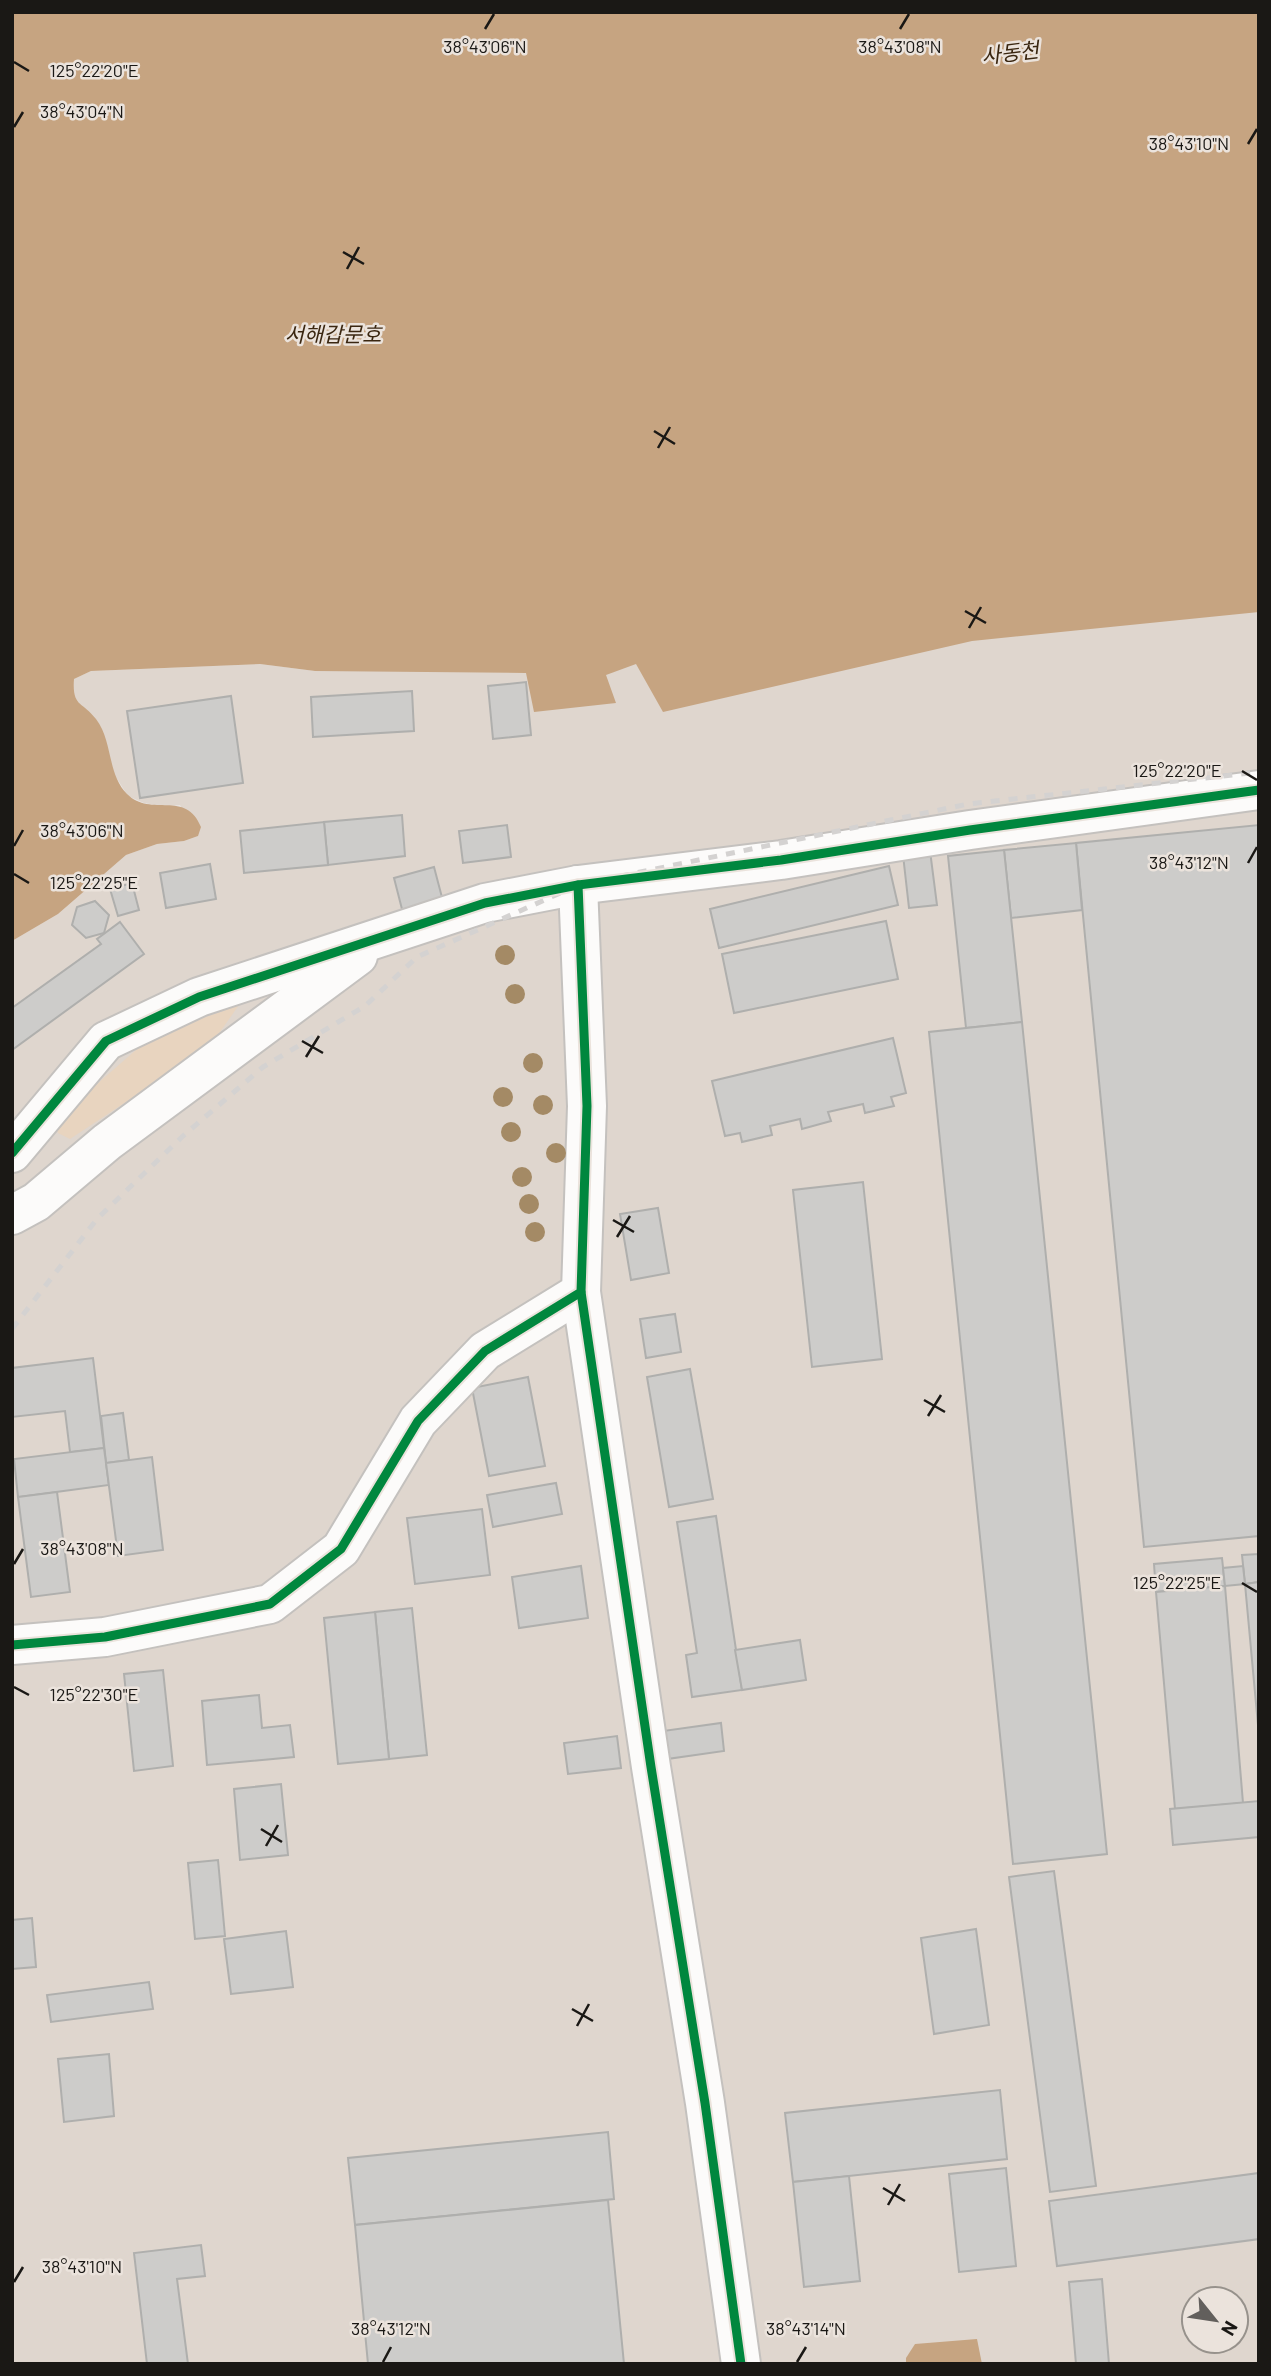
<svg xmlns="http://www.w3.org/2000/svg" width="1271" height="2376" viewBox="0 0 1271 2376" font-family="Barlow,'Noto Sans KR',sans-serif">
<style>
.built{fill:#dfd6ce;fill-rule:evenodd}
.green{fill:#e8d4bf}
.water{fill:#c6a481}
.building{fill:#cdccca;stroke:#afafad;stroke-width:2}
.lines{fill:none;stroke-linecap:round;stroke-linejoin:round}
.minor-casing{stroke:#c4c1be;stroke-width:42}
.minor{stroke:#fcfbfa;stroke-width:38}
.rail{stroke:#d4d2d1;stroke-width:5;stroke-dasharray:9 9;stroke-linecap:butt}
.cycleway-casing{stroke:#ebe3dc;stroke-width:13}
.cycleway{stroke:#00873e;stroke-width:9}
.tree{fill:#a48a65}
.ticks{fill:none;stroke:#1a1815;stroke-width:2.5}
.labels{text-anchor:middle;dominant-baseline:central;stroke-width:5;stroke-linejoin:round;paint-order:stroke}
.water-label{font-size:21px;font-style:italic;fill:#3a2610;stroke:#ebe3dc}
.ticks-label{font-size:18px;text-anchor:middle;fill:#1a1815;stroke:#ebe3dc;stroke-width:5;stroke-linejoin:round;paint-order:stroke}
</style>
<rect width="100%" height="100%" fill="#e8e3e0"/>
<path class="built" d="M1259,12V2364H12V941L58,914L126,855L157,844L184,841L198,836L180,805L160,806L144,803L128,796L114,774L96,720L84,709L73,695L74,679L91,671L260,664L315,671H401ZM1194,2299H1236V2341H1194Z"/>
<polygon class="green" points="239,1005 215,1039 185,1063 70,1139 58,1133 55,1127 58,1118 152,1036"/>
<g class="water">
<path d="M12,12H1259V612L972,641L663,712L636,664L606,675L616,703L534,712L526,673L315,671L260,664L91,671L74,679C72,707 82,701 96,719C113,741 107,774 127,794C151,818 186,789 201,827L198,836L184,841L157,844L126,855L58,914L12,941Z"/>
<polygon points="977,2339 982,2364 906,2364 906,2358 915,2344"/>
</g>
<g class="building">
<polygon points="526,682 531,735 493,739 488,686"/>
<polygon points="412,691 414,731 313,737 311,697"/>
<polygon points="231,696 243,783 140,798 127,711"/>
<polygon points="402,815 405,856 328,865 324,822"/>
<polygon points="324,822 328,865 244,873 240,831"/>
<polygon points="507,825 511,857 463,863 459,831"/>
<polygon points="1259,825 1259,1536 1144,1547 1076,843"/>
<polygon points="929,843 937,905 909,908 902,846"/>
<polygon points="1076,843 1082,910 1011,918 1004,850"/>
<polygon points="1004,850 1022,1022 966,1028 948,856"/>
<polygon points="210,864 216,899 166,908 160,873"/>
<polygon points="889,866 898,905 719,948 710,909"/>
<polygon points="434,867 444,905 404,917 394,878"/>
<polygon points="132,883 139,910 118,916 110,889"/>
<polygon points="95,901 109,915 104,933 86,938 72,925 77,907"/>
<polygon points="886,921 898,979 734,1013 722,954"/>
<polygon points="120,922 144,954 12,1050 12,1008 101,944 97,939"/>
<polygon points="1022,1022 1107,1854 1013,1864 929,1032"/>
<polygon points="893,1038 906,1093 891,1097 894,1106 865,1113 863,1104 828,1112 831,1121 802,1129 800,1119 770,1126 772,1135 742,1142 740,1133 725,1136 712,1081"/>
<polygon points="863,1182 882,1359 812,1367 793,1190"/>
<polygon points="658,1208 669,1273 631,1280 620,1214"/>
<polygon points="675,1314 681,1352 646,1358 640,1319"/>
<polygon points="93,1358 104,1448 70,1452 65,1411 12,1417 12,1368"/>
<polygon points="690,1369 713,1499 669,1507 647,1377"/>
<polygon points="528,1377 545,1466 489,1476 472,1388"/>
<polygon points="123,1413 129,1460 106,1463 101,1416"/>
<polygon points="104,1448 109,1485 18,1497 14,1459"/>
<polygon points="152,1457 163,1550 118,1556 106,1463"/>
<polygon points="556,1483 562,1514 493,1527 487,1495"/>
<polygon points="57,1492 70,1592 31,1597 18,1497"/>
<polygon points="482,1509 490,1575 415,1584 407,1518"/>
<polygon points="716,1516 742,1690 692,1697 686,1655 697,1653 677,1522"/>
<polygon points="1259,1554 1259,1582 1245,1584 1242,1555"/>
<polygon points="1222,1558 1225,1586 1156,1592 1154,1564"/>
<polygon points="581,1566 588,1618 519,1628 512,1577"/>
<polygon points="1243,1566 1245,1584 1225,1586 1223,1568"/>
<polygon points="1259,1582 1259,1736 1245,1584"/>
<polygon points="1225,1586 1243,1803 1175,1809 1156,1592"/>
<polygon points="412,1608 427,1755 389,1759 375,1612"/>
<polygon points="375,1612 389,1759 338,1764 324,1618"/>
<polygon points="800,1640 806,1680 742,1690 735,1650"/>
<polygon points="163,1670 173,1766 134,1771 124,1674"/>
<polygon points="259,1695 262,1728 290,1725 294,1757 207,1765 202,1701"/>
<polygon points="721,1723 724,1751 667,1759 663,1731"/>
<polygon points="617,1736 621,1768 568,1774 564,1743"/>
<polygon points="281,1784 288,1855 240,1860 234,1789"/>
<polygon points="1259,1801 1259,1837 1173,1845 1170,1809"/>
<polygon points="218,1860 225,1936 195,1939 188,1863"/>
<polygon points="1054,1871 1096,2186 1050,2192 1009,1877"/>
<polygon points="32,1918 36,1967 12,1969 12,1920"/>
<polygon points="976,1929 989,2025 934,2034 921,1938"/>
<polygon points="286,1931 293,1987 231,1994 224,1939"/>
<polygon points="149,1982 153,2009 51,2022 47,1995"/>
<polygon points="109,2054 114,2116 64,2122 58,2059"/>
<polygon points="1000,2090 1007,2159 793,2182 785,2113"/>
<polygon points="608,2132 614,2199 355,2225 348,2158"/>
<polygon points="1006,2168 1016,2266 959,2272 949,2174"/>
<polygon points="1259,2173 1259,2239 1057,2266 1049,2201"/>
<polygon points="849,2176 860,2281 804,2287 793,2182"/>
<polygon points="608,2200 624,2364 368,2364 355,2225"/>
<polygon points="201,2245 205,2276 177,2279 188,2364 147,2364 134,2253"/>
<polygon points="1102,2279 1109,2364 1076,2364 1069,2282"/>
</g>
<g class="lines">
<g class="minor-casing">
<g id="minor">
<polyline points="12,1153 106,1041 199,997 485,903 578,885 781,860 970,830 1259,790"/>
<polyline points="12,1215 36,1202 107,1142 358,956"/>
<polyline points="581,1292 651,1767 705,2103 741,2364"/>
<polyline points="12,1645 105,1637 270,1604 341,1549 418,1421 485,1351 581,1292 587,1106 578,885"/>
</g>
</g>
<use href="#minor" class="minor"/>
<polyline class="rail" points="12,1329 97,1219 183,1136 263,1067 365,1006 417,957 578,885 968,804 1259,772"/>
<g class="cycleway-casing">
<g id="cycleway">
<polyline points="12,1153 106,1041 199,997 485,903 578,885 781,860 970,830 1259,790"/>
<polyline points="581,1292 651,1767 705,2103 741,2364"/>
<polyline points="12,1645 105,1637 270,1604 341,1549 418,1421 485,1351 581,1292 587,1106 578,885"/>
</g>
</g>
<use href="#cycleway" class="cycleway"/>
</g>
<g class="tree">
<circle cx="505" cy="955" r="10"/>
<circle cx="515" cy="994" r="10"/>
<circle cx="533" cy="1063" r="10"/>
<circle cx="503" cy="1097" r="10"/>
<circle cx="543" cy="1105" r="10"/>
<circle cx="511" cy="1132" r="10"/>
<circle cx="556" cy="1153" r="10"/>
<circle cx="522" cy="1177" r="10"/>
<circle cx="529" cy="1204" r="10"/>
<circle cx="535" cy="1232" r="10"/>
</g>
<path class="ticks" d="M485,29L494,14M900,29L909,14M14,62L29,71M14,127L23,112M1248,144L1257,129M343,252L364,264M347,269L359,247M654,431L675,444M658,448L670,427M965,611L986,623M969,628L981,607M1242,771L1257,780M14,846L23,830M1248,863L1257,847M14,874L29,883M302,1041L323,1053M306,1057L319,1036M613,1220L634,1232M617,1237L630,1216M924,1400L945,1412M928,1416L941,1395M14,1564L23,1549M1242,1583L1257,1592M14,1687L29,1695M261,1829L282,1842M266,1846L278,1825M572,2009L593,2021M577,2026L589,2004M883,2188L905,2201M888,2205L900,2184M14,2282L23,2267M383,2362L391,2347M797,2362L806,2347"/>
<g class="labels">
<g class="water-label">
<text transform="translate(1010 52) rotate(-7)">사동천</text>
<text x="333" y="333">서해갑문호</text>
</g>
</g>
<g class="ticks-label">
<text x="485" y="53">38°43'06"N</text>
<text x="900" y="53">38°43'08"N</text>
<text x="94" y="77">125°22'20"E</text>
<text x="82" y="118">38°43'04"N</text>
<text x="1189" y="150">38°43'10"N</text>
<text x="1177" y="777">125°22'20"E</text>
<text x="82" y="837">38°43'06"N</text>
<text x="1189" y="869">38°43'12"N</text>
<text x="94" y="889">125°22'25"E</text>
<text x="82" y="1555">38°43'08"N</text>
<text x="1177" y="1589">125°22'25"E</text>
<text x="94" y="1701">125°22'30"E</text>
<text x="82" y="2273">38°43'10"N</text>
<text x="391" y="2335">38°43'12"N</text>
<text x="806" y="2335">38°43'14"N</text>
</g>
<rect width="1271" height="2376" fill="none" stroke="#1a1815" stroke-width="28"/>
<g transform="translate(1215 2320) rotate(120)"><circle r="33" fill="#ebe3dc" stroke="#97928c" stroke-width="2"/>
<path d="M0-5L12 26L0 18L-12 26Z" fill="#625f5c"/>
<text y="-10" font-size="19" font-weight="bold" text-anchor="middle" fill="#1a1815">N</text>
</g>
</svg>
